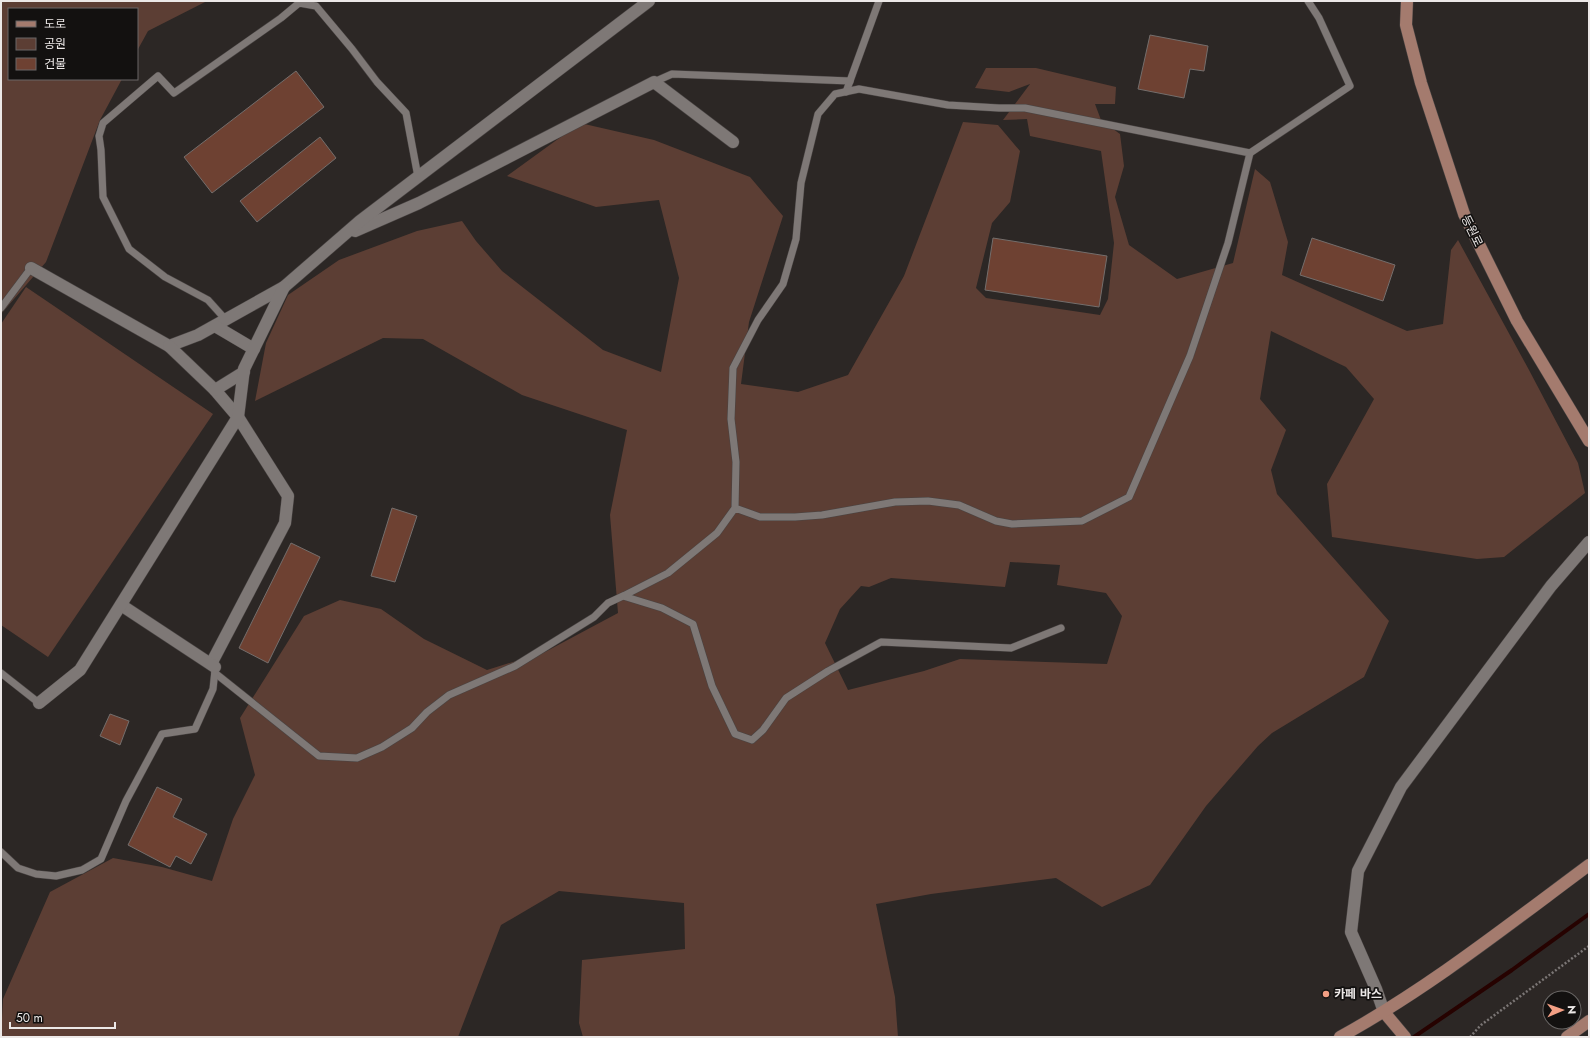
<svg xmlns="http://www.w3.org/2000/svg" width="1590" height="1038" viewBox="0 0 1590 1038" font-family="Jost,'Noto Sans KR',sans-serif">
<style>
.green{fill:#5c3e34;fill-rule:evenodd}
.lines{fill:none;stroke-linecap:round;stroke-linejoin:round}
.stream{stroke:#260200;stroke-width:4}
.building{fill:#6e4132;stroke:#746e6c}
.lane-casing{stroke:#494443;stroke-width:8}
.street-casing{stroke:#494443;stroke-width:13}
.secondary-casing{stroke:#494443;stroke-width:13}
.path{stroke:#7b7675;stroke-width:2.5;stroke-dasharray:2 2;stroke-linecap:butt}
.lane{stroke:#7e7876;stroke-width:7}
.street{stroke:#7e7876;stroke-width:12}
.secondary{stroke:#a47b6e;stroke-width:12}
.poi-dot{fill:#f39f84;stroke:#131110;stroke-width:1.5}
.labels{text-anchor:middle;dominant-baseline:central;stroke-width:3.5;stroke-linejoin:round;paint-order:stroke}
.street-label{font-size:12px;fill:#ece8e7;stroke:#131110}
.poi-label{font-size:12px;font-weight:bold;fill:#ece8e7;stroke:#131110;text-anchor:start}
</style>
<rect width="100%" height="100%" fill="#2c2725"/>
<g class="green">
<polygon points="1,1 207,1 148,31 137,51 137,9 9,9 9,79 122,79 100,120 46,262 1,314"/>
<path d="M986,68H1036L1116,87L1115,104H1095L1101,120L1120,134L1124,166L1115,197L1129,245L1177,279L1233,263L1255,169L1270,182L1288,242L1282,275L1407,331L1443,324L1451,250L1458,240L1529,370L1578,463L1585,493L1504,557L1477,559L1332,537L1327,484L1374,399L1346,367L1271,331L1260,399L1286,430L1271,470L1277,494L1389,621L1364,677L1272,733L1258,746L1206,806L1150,885L1102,907L1056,878L931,894L876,904L895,997L898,1037H583L579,1023L582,960L685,949L684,903L559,891L501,925L458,1037H1L3,999L50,892L113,858L162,867L212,881L233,819L255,775L240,718L304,616L340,600L381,609L424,639L487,670L545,652L618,613L610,515L627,430L522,395L423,339L383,338L255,401L266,343L288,295L339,260L417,231L462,221L476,241L502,271L603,350L661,372L679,278L659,200L596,207L507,176L580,123L654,140L750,177L783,216L749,322L741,384L798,392L848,375L904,276L963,122L998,125L1020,151L1010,202L992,223L976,288L986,298L1100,315L1108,299L1114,243L1101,151L1030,136L1027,119L1003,120L1030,84L1009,92L975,88ZM1010,562L1060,565L1057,585L1106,593L1122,616L1107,664L960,659L924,671L848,690L825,643L840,609L861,586L869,587L891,578L1005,587Z"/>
<polygon points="26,287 213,414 48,657 1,625 1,324"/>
</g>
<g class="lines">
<polyline class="stream" points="1414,1037 1512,970 1589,914"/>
</g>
<g class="building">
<polygon points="1150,35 1208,46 1204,71 1190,69 1184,98 1138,89"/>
<polygon points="296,71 324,107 212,193 184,157"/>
<polygon points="320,137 336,158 257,222 240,201"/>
<polygon points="993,238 1107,256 1099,307 985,290"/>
<polygon points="1312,238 1395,265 1383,301 1300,275"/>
<polygon points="392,508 417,516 395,582 371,576"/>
<polygon points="291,543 320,557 268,663 239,648"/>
<polygon points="110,714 129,721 120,745 100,736"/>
<polygon points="157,787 182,799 173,817 207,834 191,864 176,856 170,867 128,845"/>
</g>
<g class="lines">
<g class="lane-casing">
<g id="lane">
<polyline points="654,82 672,74 850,81"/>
<polyline points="846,92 879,1"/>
<polyline points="1250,153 1350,86 1319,18 1308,1"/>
<polyline points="1,308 31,268"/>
<polyline points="226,320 208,300 165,277 129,249 103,197 101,150 99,136 103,123 158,76 174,93 281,18 299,3 316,6 352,49 377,82 406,113 418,177"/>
<polyline points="623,596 668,573 717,533 735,508 736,462 731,419 733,368 758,320 783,284 796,239 801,183 818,114 835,94 859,89 948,105 999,108 1025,108 1250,153 1228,243 1190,356 1129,497 1082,521 1012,524 996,521 959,505 928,501 895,502 822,515 795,517 760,517 735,508"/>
<polyline points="1,673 39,703"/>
<polyline points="215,673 319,756 357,758 382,747 412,728 427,712 449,695 515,666 594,617 608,603 623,596 662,608 693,624 712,686 735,734 752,740 763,730 786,698 828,671 881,642 1011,648 1061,628"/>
<polyline points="1,852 18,868 36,874 56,876 82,870 101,859 126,801 162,734 195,729 213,689 215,670"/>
</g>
</g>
<g class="street-casing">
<g id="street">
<polyline points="355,231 419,203 654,82 733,142"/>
<polyline points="31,268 169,346 198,335 284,287 360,221 649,1"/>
<polyline points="215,326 254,349"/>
<polyline points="169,346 215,390 238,417 288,496 285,523 211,664"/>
<polyline points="215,390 244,372"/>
<polyline points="121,605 215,667"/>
<polyline points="39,703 80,670 238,417 244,369 284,287"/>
<polyline points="1384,1012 1376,989 1351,932 1358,871 1401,787 1551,586 1589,542"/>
</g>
</g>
<g class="secondary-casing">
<g id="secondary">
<polyline points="1407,1 1406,25 1421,83 1464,214 1517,321 1589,441"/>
<polyline points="1384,1012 1405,1037"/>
<path d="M1340,1037C1429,988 1508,925 1589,865"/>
<polyline points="1567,1037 1589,1021"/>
</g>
</g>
<polyline class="path" points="1470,1037 1481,1025 1589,946"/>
<use href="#lane" class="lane"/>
<use href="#street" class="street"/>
<use href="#secondary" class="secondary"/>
</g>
<circle class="poi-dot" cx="1326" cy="994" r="4"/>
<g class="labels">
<g class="street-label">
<text transform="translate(1472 231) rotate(64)">등원로</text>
</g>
<g class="poi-label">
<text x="1334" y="994">카페 바스</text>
</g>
</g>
<rect width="1590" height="1038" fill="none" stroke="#ece8e7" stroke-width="4"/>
<rect x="8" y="8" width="130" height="72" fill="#131110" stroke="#6a6766"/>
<rect x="16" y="21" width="20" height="6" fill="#a47b6e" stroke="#6a6766"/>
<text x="44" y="28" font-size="12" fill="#ece8e7">도로</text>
<rect x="16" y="38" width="20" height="12" fill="#5c3e34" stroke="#6a6766"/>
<text x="44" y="48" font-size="12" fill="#ece8e7">공원</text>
<rect x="16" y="58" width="20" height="12" fill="#6e4132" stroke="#6a6766"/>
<text x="44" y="68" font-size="12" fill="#ece8e7">건물</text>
<g transform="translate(1562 1010) rotate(88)"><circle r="19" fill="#131110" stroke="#6a6766"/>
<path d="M0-3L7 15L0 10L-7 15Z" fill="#f39f84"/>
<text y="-6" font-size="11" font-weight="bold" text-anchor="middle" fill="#ece8e7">N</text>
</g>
<path d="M10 1022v6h105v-6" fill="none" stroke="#ece8e7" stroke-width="2"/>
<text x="16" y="1022" font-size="12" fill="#ece8e7" stroke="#131110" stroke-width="3" paint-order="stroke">50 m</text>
</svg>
